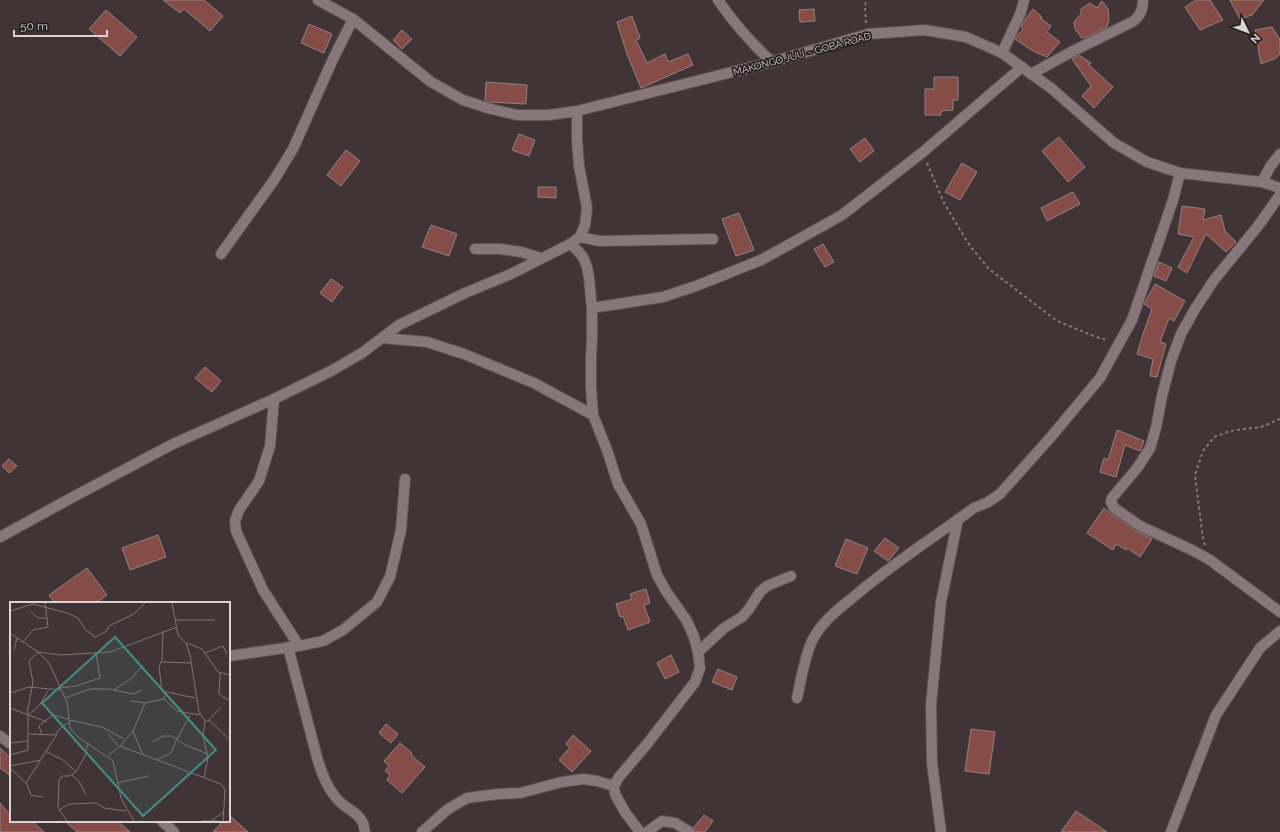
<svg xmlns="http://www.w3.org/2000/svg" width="1280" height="832" viewBox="0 0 1280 832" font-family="Raleway,sans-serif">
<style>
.building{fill:#864c47;stroke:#928280}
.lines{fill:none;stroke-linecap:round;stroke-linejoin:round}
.minor-casing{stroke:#5d5255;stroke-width:12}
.tertiary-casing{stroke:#5d5255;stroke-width:12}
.path{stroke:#84797c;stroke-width:2;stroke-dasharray:3 3;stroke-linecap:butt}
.minor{stroke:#87777a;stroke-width:10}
.tertiary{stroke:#87777a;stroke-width:10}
.labels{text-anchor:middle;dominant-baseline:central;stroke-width:3.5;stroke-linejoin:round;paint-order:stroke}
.street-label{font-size:10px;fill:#dcd3d5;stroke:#231d1e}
.inset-road{fill:none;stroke:#7f7476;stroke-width:1}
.view{fill:#428d88;fill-opacity:0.15;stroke:#428d88;stroke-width:2}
.inset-edge{fill:none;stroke:#dcd3d5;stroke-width:2}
</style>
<rect width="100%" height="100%" fill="#413437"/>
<g class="building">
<polygon points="163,0 204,0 223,16 210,31 184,9 180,13"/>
<polygon points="1196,0 1210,0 1223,20 1200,30 1185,7"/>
<polygon points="1230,0 1264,0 1252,15 1240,19"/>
<polygon points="1102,1 1108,9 1109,19 1107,27 1085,38 1082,38 1075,29 1074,22 1081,14 1081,9 1090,3 1097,8"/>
<polygon points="814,9 815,21 800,22 799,10"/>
<polygon points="1033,9 1042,17 1040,18 1051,26 1047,32 1060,42 1047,57 1033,51 1015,39 1018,34 1023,30 1021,27 1024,21"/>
<polygon points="106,10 137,37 120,56 89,29"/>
<polygon points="632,16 640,38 636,40 647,63 665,54 668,62 688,54 693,65 641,88 627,54 617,22"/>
<polygon points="309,24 332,34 324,53 301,43"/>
<polygon points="1272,27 1280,40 1280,54 1276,58 1261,64 1255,30"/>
<polygon points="402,30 412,39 402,49 393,40"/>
<polygon points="1079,55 1091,63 1089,65 1113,87 1094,108 1082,96 1091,86 1072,59"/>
<polygon points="934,77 958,77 958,100 953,100 953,110 941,111 941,115 925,115 925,89 934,89"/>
<polygon points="486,82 527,85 526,104 489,102 485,100"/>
<polygon points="519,134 535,140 529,156 512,150"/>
<polygon points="1059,137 1085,167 1068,182 1042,151"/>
<polygon points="865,138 874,151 860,162 850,149"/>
<polygon points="346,150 360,161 341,186 327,175"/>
<polygon points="962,163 977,172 960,200 945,192"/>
<polygon points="538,187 556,187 556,198 538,197"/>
<polygon points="1073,192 1080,204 1047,221 1041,208"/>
<polygon points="1182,206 1205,209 1203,220 1221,215 1225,231 1236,242 1226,252 1206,234 1187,273 1178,267 1194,237 1178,234"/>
<polygon points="739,213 754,250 736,256 722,219"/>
<polygon points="431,225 457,234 449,256 422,247"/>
<polygon points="823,244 834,262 825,267 814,249"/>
<polygon points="1159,262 1172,268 1166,281 1154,276"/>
<polygon points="331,279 343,287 332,302 320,293"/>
<polygon points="1155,284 1185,301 1174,321 1169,318 1160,342 1166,344 1157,377 1150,376 1153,359 1137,354 1144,331 1152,309 1144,304"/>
<polygon points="205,367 221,381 212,392 195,378"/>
<polygon points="1117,430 1144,441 1140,451 1125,445 1116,477 1100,472 1104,458 1108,460"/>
<polygon points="9,459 17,466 9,473 2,466"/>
<polygon points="1104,508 1110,513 1136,531 1152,539 1140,557 1127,548 1126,550 1116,544 1113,550 1087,533"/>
<polygon points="158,535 166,557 130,570 122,548"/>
<polygon points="885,538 899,548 888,561 874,551"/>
<polygon points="846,539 868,548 857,574 835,566"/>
<polygon points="87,568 107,595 96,603 55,603 49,595"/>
<polygon points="646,589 650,603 644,605 650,622 628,630 623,616 620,617 616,604 632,599 630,594"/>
<polygon points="671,655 679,672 665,679 657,663"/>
<polygon points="718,669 737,677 732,690 712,682"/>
<polygon points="386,724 398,734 391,743 379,733"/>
<polygon points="971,729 995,732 989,774 965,771"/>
<polygon points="573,735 591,751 572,772 559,760 570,747 566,744"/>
<polygon points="400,743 412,753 411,755 425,767 402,793 387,780 390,775 385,771 389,766 384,761"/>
<polygon points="0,748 11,758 11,776 0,768"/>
<polygon points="0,803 11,816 11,821 32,821 44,832 0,832"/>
<polygon points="1076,811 1107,832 1061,832"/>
<polygon points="229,815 248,832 213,832 223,821 229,821"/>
<polygon points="704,815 713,821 705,832 696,832 694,827"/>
<polygon points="65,821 118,821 130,832 77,832"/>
</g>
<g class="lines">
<g class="minor-casing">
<g id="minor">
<path d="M718,0C735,25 750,42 772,62"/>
<polyline points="1002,53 1021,12 1024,0"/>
<path d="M1031,74L1073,51L1132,22C1140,17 1143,10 1143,0"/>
<polyline points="1262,182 1270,167 1280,154"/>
<polyline points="1280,195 1258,226 1214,280 1195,309 1181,334 1171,361 1162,396 1156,428 1150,448 1138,467 1112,498 1111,502 1114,508 1140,526 1192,550 1210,560 1280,612"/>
<polyline points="580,237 599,241 713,239"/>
<polyline points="570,244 577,250 583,257 587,267 589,278 592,308 592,339 591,358 591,388 593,415 607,450 618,484 641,524 657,575 666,591 687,621 694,637 698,652 700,668 695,682 647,744 619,777 614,786 615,794 625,812 640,832"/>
<polyline points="475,249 500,249 521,252 541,258"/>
<polyline points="221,254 274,180 293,149 333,59 353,19"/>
<polyline points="592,308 663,297 696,286 761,260 792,243 842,215 923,152 1022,67"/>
<polyline points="382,338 427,342 464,354 534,383 593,415"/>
<polyline points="274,399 270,446 259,481 239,510 235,521 236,531 263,590 299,646"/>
<polyline points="0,537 73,497 173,444 274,399 331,371 362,353 399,325 465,293 511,274 570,244 580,237 585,225 587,208 579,166 577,140 577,111"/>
<path d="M288,647L318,761C323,776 328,790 340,802C347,809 359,813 363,823C364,825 364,829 365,832"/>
<polyline points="698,652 724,628 742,617 749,609 760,592 767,586 791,576"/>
<polyline points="229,656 299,646 323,641 343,630 377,602 390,577 401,530 405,479"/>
<path d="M797,698C801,680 805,654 813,639C822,622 837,610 851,599C890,565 933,538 974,508L988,502L1000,494L1050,438L1100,378L1132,320L1173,200L1180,173"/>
<polyline points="0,736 11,744"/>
<polyline points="162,821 174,832"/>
<polyline points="422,832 448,809 467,798 498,794 520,793 562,782 583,779 597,781 614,786"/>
<polyline points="647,832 662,821 675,823 690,832"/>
<polyline points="941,832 932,763 931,705 941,602 958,519"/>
<polyline points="1171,832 1216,715 1260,648 1280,631"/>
</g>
</g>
<g class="tertiary-casing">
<polyline id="tertiary" points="318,0 353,19 431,82 463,100 491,109 517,115 549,115 577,111 772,62 868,34 925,30 966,37 1002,53 1051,88 1114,143 1147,162 1180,173 1262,182 1280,188"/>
</g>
<g class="path">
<polyline points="866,23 865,8 866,0"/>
<polyline points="927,163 944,203 970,246 989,269 1057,321 1096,337 1108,340"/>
<polyline points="1205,545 1203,539 1195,475 1203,451 1214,437 1230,431 1261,427 1280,419"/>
</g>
<use href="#minor" class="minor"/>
<use href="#tertiary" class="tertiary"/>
</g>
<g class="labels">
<g class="street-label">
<text transform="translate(802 54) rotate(-15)">MAKONGO JUU – GOBA ROAD</text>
</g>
</g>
<g transform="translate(10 602)">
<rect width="220" height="220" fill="#413437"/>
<path class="inset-road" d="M162,1L168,33L176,41L180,53L189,110L195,119L193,134L198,156L194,176M0,9L23,2L57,11L68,16L75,27L85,35L97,29L99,24L124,12L135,1M21,10L28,16H36M165,18H205M153,29L152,58L149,65L152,89L185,96M0,31L28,50L39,61L57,100L60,126L68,135L103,159L111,196L124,219M13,40L23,28L38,25L35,1M177,41L192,47L208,70L220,73M4,48L7,36M195,51L213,44L217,52M152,60L181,61M210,71L209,92L220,99M49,86L66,84L90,76L86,51M104,88L122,76L133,63M0,91L19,85L50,88M55,96L80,87H98L123,92L132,88M154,97L167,109L190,113M121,99L135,101M0,106L37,120M17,112L23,80L19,59L28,50L51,53L100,50L167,25M18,113L29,104L38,89M59,118L92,125L114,137M199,118L211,105M195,119H200L220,138M123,129L133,153M19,132L45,133L52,124L59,121M98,132L108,144M32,133L29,124L43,113L58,117M167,137L180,113M143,140L153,134H162L175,143L198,152M0,141L18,139M110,144L123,129L135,101L154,97L156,91M35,149L53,158L66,170M0,153L18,148V112M98,154L110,144L211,182L215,188L213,219M147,158L161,151L167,136M0,164L31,158M0,166L17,182L21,193L33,195M62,173L70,181L76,193M16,181L47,132M107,181L138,174M49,208L59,202L86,201L94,206L116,209M202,218L214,210M57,219L48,206L49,178L52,174H59L66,170L75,154L78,141M193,219H207"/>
<path class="view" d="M105,35L206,148L133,214L32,101Z"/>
<rect width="220" height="220" class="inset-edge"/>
</g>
<g transform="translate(1248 32) rotate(132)" stroke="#231d1e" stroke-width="3" paint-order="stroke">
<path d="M0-3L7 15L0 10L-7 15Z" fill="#dcd3d5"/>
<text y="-6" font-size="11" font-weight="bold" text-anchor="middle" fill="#dcd3d5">N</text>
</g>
<path d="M14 30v6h93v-6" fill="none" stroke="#dcd3d5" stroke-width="2"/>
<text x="20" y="30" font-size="12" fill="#dcd3d5" stroke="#231d1e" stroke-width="3" paint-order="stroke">50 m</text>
</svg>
